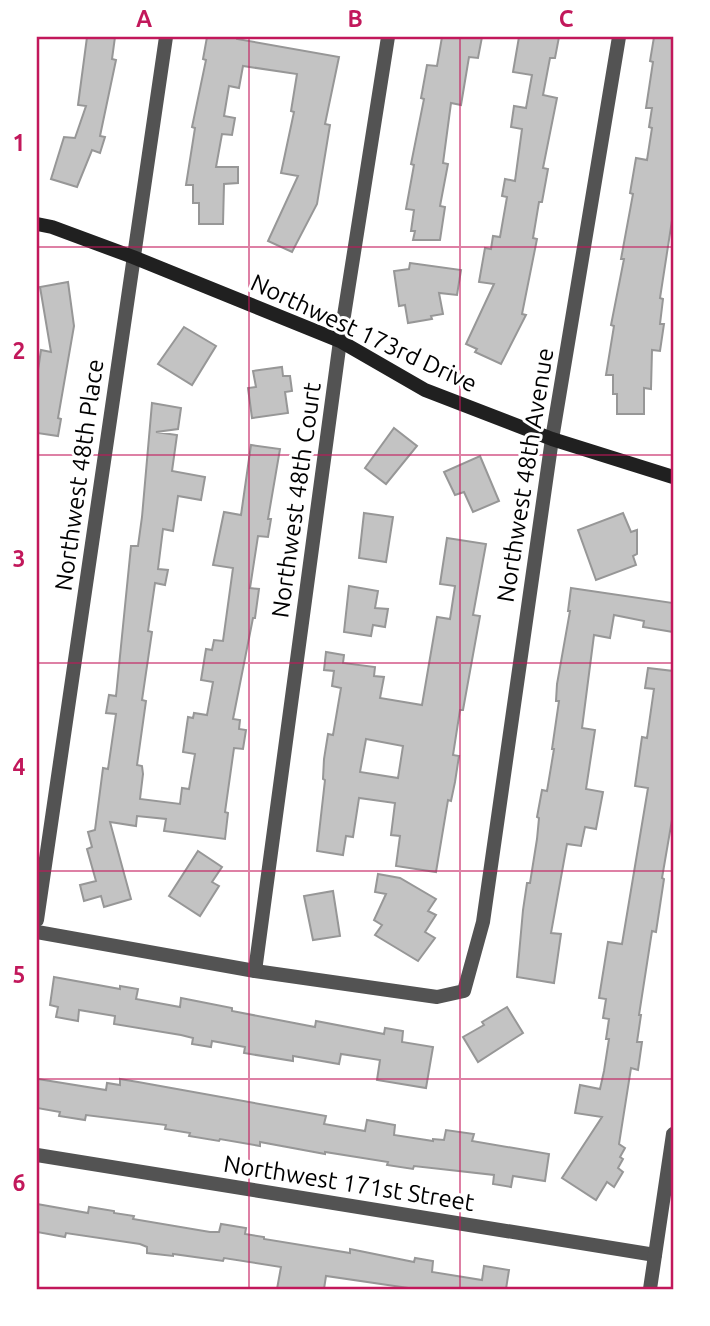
<svg xmlns="http://www.w3.org/2000/svg" width="710" height="1326" viewBox="0 0 710 1326" font-family="Ubuntu,sans-serif">
<style>
.building{fill:#c3c3c3;stroke:#979797;stroke-width:2;fill-rule:evenodd}
.lines{fill:none;stroke-linecap:round;stroke-linejoin:round}
.street{stroke:#535353;stroke-width:14}
.secondary{stroke:#202020;stroke-width:14}
.grid{fill:none;stroke:#c2185b;stroke-width:2;stroke-opacity:0.55}
.labels{text-anchor:middle;dominant-baseline:central;stroke-width:6;stroke-linejoin:round;paint-order:stroke}
.street-label{font-size:24px;fill:#000;stroke:#fff}
.neatline{fill:none;stroke:#c2185b;stroke-width:2.5}
.grid-label{font-size:23px;text-anchor:middle;font-weight:bold;fill:#c2185b}
</style>
<rect width="100%" height="100%" fill="#fff"/>
<g class="building">
<polygon points="87,37 115,37 112,59 116,60 100,136 105,137 100,153 92,150 77,187 51,179 64,137 75,138 86,106 78,105"/>
<polygon points="207,37 237,37 237,39 339,57 325,124 330,125 317,204 292,252 268,241 298,176 281,173 294,112 291,111 297,74 243,66 239,88 229,86 224,116 235,118 232,135 222,134 216,167 238,167 238,183 224,184 223,224 199,224 199,203 193,203 193,185 186,185 195,128 192,127 206,60 203,59"/>
<polygon points="442,37 482,37 478,58 469,57 461,105 451,103 443,163 448,164 440,206 445,207 440,240 413,240 415,231 411,231 414,210 406,209 414,165 411,164 424,99 421,98 427,65 437,66"/>
<polygon points="519,37 559,37 555,58 550,58 543,95 557,98 543,168 548,169 542,202 539,202 533,238 537,239 522,314 526,315 501,364 475,352 477,349 466,344 494,284 479,282 485,248 491,249 493,236 500,237 507,197 502,196 505,179 515,181 522,129 511,127 514,106 526,108 532,75 513,72"/>
<polygon points="654,37 673,37 673,214 660,298 663,299 660,324 664,324 660,351 652,350 651,389 644,388 644,414 617,414 617,394 613,394 613,375 606,375 614,326 611,325 624,259 621,259 633,194 630,193 636,158 647,160 652,128 649,127 652,108 646,108 653,62 650,61"/>
<polygon points="410,263 461,270 457,295 439,293 443,314 431,316 432,319 408,323 405,305 399,306 394,271 409,269"/>
<polygon points="68,282 74,326 58,418 61,419 58,436 37,433 37,377 41,350 51,352 40,287"/>
<polygon points="184,327 216,346 192,385 158,364"/>
<polygon points="282,367 283,376 290,376 292,391 285,392 288,413 252,418 248,388 256,387 253,371"/>
<polygon points="152,403 181,408 178,429 156,432 177,435 172,471 205,477 201,500 178,496 173,531 163,529 158,569 168,570 165,585 155,583 148,631 152,632 142,700 146,701 137,765 142,766 143,774 140,799 180,804 182,788 189,789 195,754 183,752 188,717 193,718 194,713 207,715 213,682 201,680 206,649 212,650 214,640 223,641 233,568 213,565 224,512 241,515 251,445 280,449 268,519 271,519 268,537 258,536 250,588 259,589 255,618 253,618 233,719 240,720 239,729 246,730 243,749 234,748 225,812 228,813 225,839 164,831 166,819 137,816 136,826 110,822 131,899 104,907 101,896 84,901 80,885 96,881 87,849 92,847 88,832 95,830 103,768 108,769 116,714 106,713 109,695 116,696 131,546 138,546 142,517"/>
<polygon points="394,428 417,446 386,484 365,468"/>
<polygon points="480,456 499,501 473,512 464,492 455,495 444,472"/>
<polygon points="364,513 393,517 386,562 359,558"/>
<polygon points="623,513 631,532 637,530 637,554 633,556 636,565 596,580 578,530"/>
<path d="M447,538L486,544L473,615L480,616L463,710H460L453,755L459,756L455,782L451,801L448,800L436,872L396,866L400,836L391,835L395,803L359,798L353,837L346,836L343,855L317,851L325,780L323,779L324,759L328,734L333,735L341,688L332,686L334,671L324,670L326,652L344,655L343,663L375,667L374,676L384,677L380,698L422,705L437,617L450,619L455,586L440,584ZM366,739L403,746L398,778L360,772Z"/>
<polygon points="349,586 378,591 375,608 388,609 385,627 373,625 371,636 344,632"/>
<polygon points="571,588 673,603 673,632 643,627 644,621 614,615 610,638 594,635 582,728 595,730 586,789 603,792 596,829 585,827 581,846 567,844 551,933 561,934 554,983 517,977 523,910 527,883 530,883 537,839 539,818 537,817 542,790 547,791 554,749 552,749 559,701 556,701 557,684 570,611 568,611"/>
<polygon points="648,668 673,671 673,814 662,878 664,879 656,932 652,931 639,1015 641,1015 637,1042 642,1042 638,1070 631,1068 619,1144 625,1148 620,1157 623,1159 618,1168 623,1172 614,1187 607,1182 596,1200 562,1178 602,1117 575,1113 580,1085 600,1089 604,1071 609,1039 606,1039 609,1019 603,1018 606,999 599,998 608,942 622,944 648,788 635,786 642,737 647,738 654,689 645,688"/>
<polygon points="198,851 222,867 212,882 219,886 200,916 169,896"/>
<polygon points="378,874 400,878 436,899 428,911 436,915 425,932 435,938 418,961 375,935 382,925 374,920 386,894 375,892"/>
<polygon points="333,891 340,936 313,940 304,896"/>
<polygon points="54,977 120,989 120,986 138,989 136,999 180,1007 181,998 232,1008 232,1011 315,1027 316,1021 384,1034 385,1028 403,1031 402,1042 433,1047 426,1088 377,1080 380,1060 341,1054 339,1064 293,1056 293,1061 244,1053 245,1047 212,1041 211,1047 192,1044 193,1038 181,1035 114,1024 115,1016 79,1010 78,1021 56,1017 58,1007 50,1005"/>
<polygon points="507,1007 523,1033 478,1062 463,1037 484,1025 482,1022"/>
<polygon points="38,1079 106,1090 107,1083 120,1085 120,1079 138,1082 326,1116 324,1124 365,1131 367,1120 395,1125 394,1135 433,1141 433,1139 444,1140 446,1130 474,1134 472,1141 549,1154 545,1181 513,1176 511,1187 493,1184 494,1175 414,1166 413,1169 387,1165 388,1162 325,1152 325,1154 260,1142 260,1146 220,1139 219,1141 189,1136 190,1133 165,1129 166,1125 86,1115 85,1120 59,1116 60,1112 37,1108"/>
<polygon points="37,1204 88,1213 89,1207 114,1211 114,1213 134,1216 133,1219 210,1232 219,1232 221,1224 246,1228 245,1234 264,1237 264,1239 350,1253 350,1249 414,1262 415,1258 433,1261 432,1272 482,1280 484,1266 509,1270 506,1289 415,1289 326,1276 324,1289 277,1289 281,1267 224,1258 223,1261 173,1254 173,1256 147,1253 147,1247 140,1244 66,1233 65,1237 37,1232"/>
</g>
<g class="lines">
<g class="street">
<polyline points="37,920 166,37"/>
<polyline points="37,932 255,971 437,997 464,991 483,922 552,439 619,37"/>
<polyline points="255,971 340,341 388,37"/>
<polyline points="37,1155 655,1255"/>
<polyline points="650,1289 673,1134"/>
</g>
<polyline class="secondary" points="37,224 52,227 133,257 340,341 425,390 552,439 673,477"/>
</g>
<path class="grid" d="M249,37V1289M460,37V1289M37,247H673M37,455H673M37,663H673M37,871H673M37,1079H673"/>
<g class="labels">
<g class="street-label">
<text transform="translate(364 333) rotate(25)">Northwest 173rd Drive</text>
<text transform="translate(79 475) rotate(-82)">Northwest 48th Place</text>
<text transform="translate(525 475) rotate(-81)">Northwest 48th Avenue</text>
<text transform="translate(296 500) rotate(-82)">Northwest 48th Court</text>
<text transform="translate(349 1183) rotate(9)">Northwest 171st Street</text>
</g>
</g>
<rect width="710" height="1326" fill="none" stroke="#ffffff" stroke-width="77"/>
<rect x="38" y="38" width="634" height="1250" class="neatline"/>
<g class="grid-label">
<text x="144" y="27">A</text>
<text x="355" y="27">B</text>
<text x="566" y="27">C</text>
<text x="19" y="151">1</text>
<text x="19" y="359">2</text>
<text x="19" y="567">3</text>
<text x="19" y="775">4</text>
<text x="19" y="983">5</text>
<text x="19" y="1191">6</text>
</g>
</svg>
